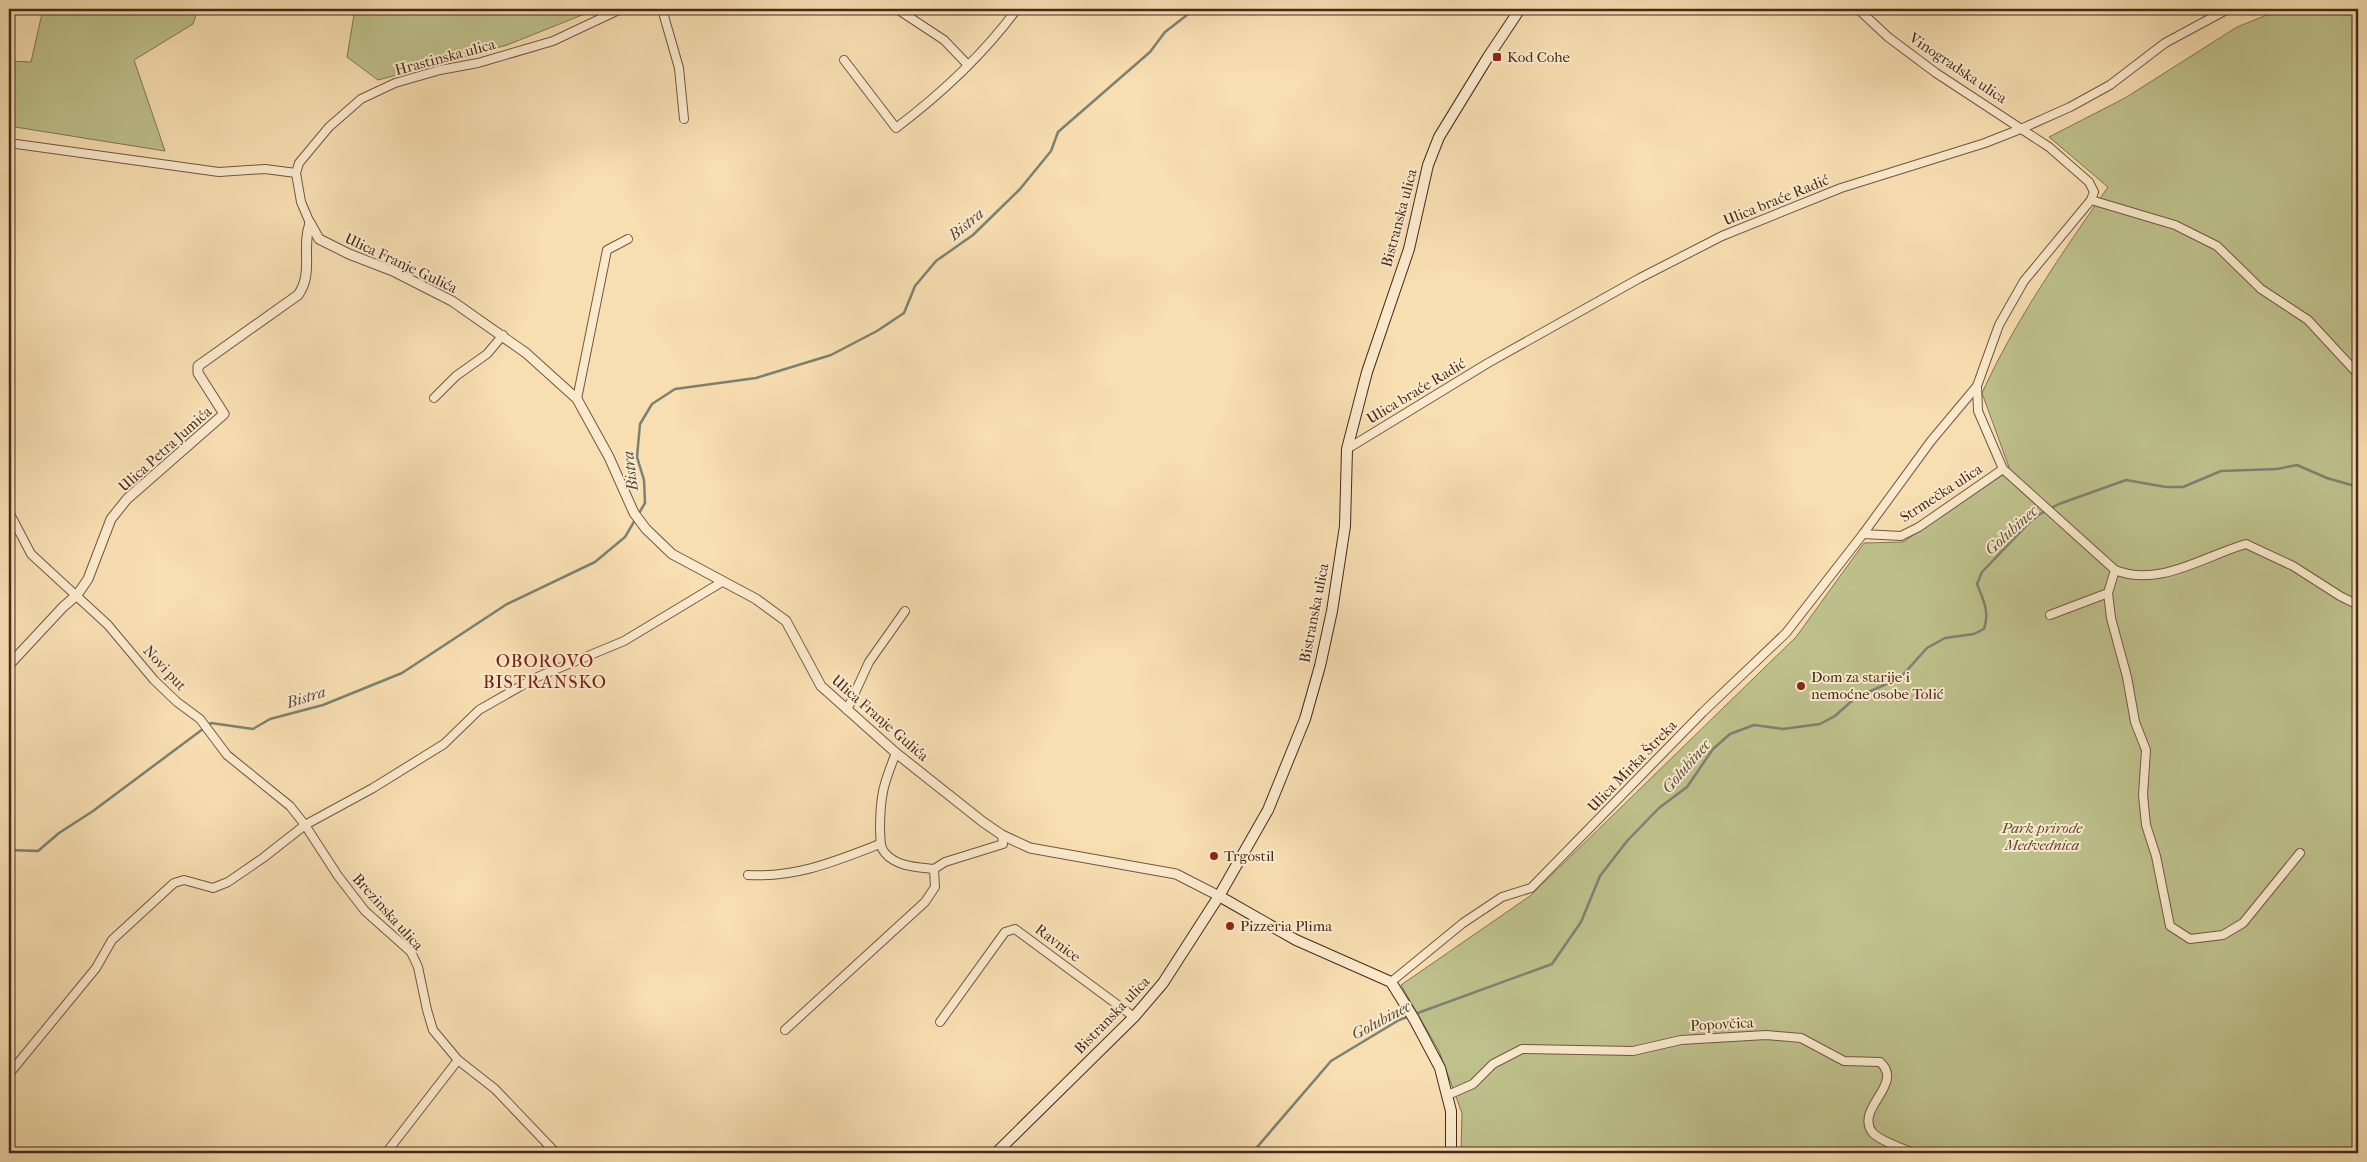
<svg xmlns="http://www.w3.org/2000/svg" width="2367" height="1162" viewBox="0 0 2367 1162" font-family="'IM FELL French Canon',serif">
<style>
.green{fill:#bec18c;stroke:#827554}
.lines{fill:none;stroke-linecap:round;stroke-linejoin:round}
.stream{stroke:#7b8272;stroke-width:2.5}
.minor-casing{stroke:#735641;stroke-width:10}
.tertiary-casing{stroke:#735641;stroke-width:11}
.secondary-casing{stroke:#47291b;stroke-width:12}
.minor{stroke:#faeacd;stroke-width:8}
.tertiary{stroke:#faeacd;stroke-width:9}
.secondary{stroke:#faeacd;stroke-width:10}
.poi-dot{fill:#8f2418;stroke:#faeacd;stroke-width:2}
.labels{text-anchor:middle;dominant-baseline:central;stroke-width:4;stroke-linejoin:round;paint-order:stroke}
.street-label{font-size:15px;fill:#47291b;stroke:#faeacd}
.poi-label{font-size:15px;fill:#47291b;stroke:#faeacd;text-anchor:start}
.park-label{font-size:15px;font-style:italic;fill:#5f4732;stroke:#faeacd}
.water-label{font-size:16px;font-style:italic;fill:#5c4e3f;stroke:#faeacd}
.quarter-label{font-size:18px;letter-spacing:1px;fill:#7a1f14;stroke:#faeacd}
</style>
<rect width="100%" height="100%" fill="#f8dfb2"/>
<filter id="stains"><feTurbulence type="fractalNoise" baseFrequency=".004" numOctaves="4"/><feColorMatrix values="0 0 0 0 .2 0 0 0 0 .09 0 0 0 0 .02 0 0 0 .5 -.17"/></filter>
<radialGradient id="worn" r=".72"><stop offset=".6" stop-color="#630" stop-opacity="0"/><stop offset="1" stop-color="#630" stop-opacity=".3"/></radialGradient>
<g class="green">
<polygon points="43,9 198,9 193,24 134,60 165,151 9,126 9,61 31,62"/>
<polygon points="355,9 585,9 587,13 507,45 378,80 347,57"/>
<path d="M2282,9H2358V1153H1461L1462,1113L1439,1051L1401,985L1530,896L1796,637L1864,543L1903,542L2010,470L1982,393C2016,319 2062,253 2108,187L2049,137L2125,98L2237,27Z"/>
</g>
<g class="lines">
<g class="stream">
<polyline points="9,850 38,851 59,833 93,811 211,723 253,729 270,719 323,705 402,673 507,604 595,562 625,537 645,503 644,480 637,457 640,424 652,404 675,389 756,378 831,355 877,331 904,313 915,286 936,261 973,235 1020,189 1051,151 1058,132 1150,52 1165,32 1191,12 1210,9"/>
<path d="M1415,1014L1552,964L1581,922L1600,876L1627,841L1659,808L1687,787L1713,749L1730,734L1754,725L1783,729L1820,724L1835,716L1855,698L1900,678L1927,648L1945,638L1974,634L1984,629C1990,612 1983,599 1977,584L1982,572L2030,522L2040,514L2059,504L2126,480L2166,487H2183L2221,471L2277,469L2297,465L2327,478L2358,487"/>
<polyline points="1252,1153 1331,1061 1399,1020 1410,1016"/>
</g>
<g class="minor-casing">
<g id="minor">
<polyline points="662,9 679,68 684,119"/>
<polyline points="897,9 944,40 968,65"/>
<path d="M844,60L896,128C941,94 983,55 1017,9"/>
<polyline points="9,143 219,172 265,169 296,173"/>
<polyline points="2091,200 2175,225 2217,246 2261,289 2308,320 2358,374"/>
<polyline points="310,223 301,202 296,173 299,163 329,127 361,99 395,83 440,70 478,63 553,41 621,9"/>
<path d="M1977,386L1978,411L2003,469L2115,570C2159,588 2204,556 2246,544L2293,566L2340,596L2358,605"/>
<polyline points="434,398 456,376 487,354 503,335"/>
<polyline points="577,399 607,250 628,239"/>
<polyline points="1347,449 1488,363 1640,278 1722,236 1841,188 1985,143 2023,128 2070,107 2110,85 2165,43 2228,9"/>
<polyline points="9,512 31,554 108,625 154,680 177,702 200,719 227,755 290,806 305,825 338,876 365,911 411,952 418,967 427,1010 433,1030 458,1060 495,1089 556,1153"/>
<polyline points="1863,534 1901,536 1919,527 2003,469"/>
<polyline points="2115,570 2108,593 2111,618 2127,677 2135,722 2146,750 2143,795 2146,825 2156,856 2170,926 2190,939 2223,935 2243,923 2300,853"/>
<polyline points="2050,615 2108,593"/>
<polyline points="847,710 869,662 905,611"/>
<path d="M896,753C883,785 880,796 880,831C881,838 879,847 885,853C897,867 917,867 934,869"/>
<path d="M748,875C796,878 836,861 880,844"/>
<polyline points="1391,982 1463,923 1502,897 1531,888 1703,712 1786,633 1863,534 1931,441 1977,386 1999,325 2024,281 2091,200 2094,192 2089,182 2049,147 1936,73 1888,37 1858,9"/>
<polyline points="940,1022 1005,932 1015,929 1134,1017"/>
<polyline points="785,1030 925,902 935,887 934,869 945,862 1003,844 1002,835"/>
<polyline points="9,1074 96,968 112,940 174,883 184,880 213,888 228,882 263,858 305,825 373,788 444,744 479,710 535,678 624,641 722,582"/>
<path d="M1448,1095L1473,1084L1493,1064L1522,1049L1633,1051L1681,1040L1766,1035L1801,1038L1844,1061L1880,1062C1905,1084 1855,1108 1872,1132C1878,1140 1903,1149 1914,1153"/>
<polyline points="386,1153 458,1060"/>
</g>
</g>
<g class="tertiary-casing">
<g id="tertiary">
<polyline points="310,223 319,239 349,254 393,271 452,301 526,353 577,399 609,457 634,513 646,529 672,554 756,599 786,621 821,686 896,753 983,822 1002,835 1030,848 1176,874 1219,896"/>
<path d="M9,665L63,607L77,595L88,579L111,519L127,499L224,414L198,373V366L298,295C314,273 301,248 310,223"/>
</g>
</g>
<g class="secondary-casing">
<g id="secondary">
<polyline points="1219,896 1296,940 1391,982 1414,1019 1440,1068 1451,1111 1451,1153"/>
<polyline points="996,1153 1134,1017 1163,983 1219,896 1268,810 1305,719 1320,666 1332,611 1345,526 1347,449 1367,372 1409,249 1428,165 1439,137 1488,57 1520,9"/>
</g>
</g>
<use href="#minor" class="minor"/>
<use href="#tertiary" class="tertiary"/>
<use href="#secondary" class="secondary"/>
</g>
<g class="poi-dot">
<rect x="1492" y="52" width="10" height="10" rx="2.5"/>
<circle cx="1801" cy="686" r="5"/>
<circle cx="1214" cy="856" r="5"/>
<circle cx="1230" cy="926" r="5"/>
</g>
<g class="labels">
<g class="street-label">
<text transform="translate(445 57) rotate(-15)">Hrastinska ulica</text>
<text transform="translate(1958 68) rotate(34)">Vinogradska ulica</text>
<text transform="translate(1776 200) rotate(-22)">Ulica braće Radić</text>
<text transform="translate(1399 218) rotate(-75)">Bistranska ulica</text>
<text transform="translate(401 263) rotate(25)">Ulica Franje Gulića</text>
<text transform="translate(1416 391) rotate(-31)">Ulica braće Radić</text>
<text transform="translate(165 449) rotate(-42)">Ulica Petra Jumića</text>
<text transform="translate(1941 493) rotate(-33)">Strmečka ulica</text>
<text transform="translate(1314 613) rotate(-79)">Bistranska ulica</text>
<text transform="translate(165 668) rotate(47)">Novi put</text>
<text transform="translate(880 718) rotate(41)">Ulica Franje Gulića</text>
<text transform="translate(1632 766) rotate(-46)">Ulica Mirka Štreka</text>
<text transform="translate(388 912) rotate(48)">Brezinska ulica</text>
<text transform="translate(1058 943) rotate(37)">Ravnice</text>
<text transform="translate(1112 1015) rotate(-46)">Bistranska ulica</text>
<text transform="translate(1722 1024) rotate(-3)">Popovčica</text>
</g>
<g class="poi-label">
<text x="1507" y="57">Kod Cohe</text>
<text x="1811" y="677">Dom za starije i<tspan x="1811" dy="17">nemoćne osobe Tolić</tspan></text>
<text x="1224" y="856">Trgostil</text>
<text x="1240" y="926">Pizzeria Plima</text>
</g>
<g class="park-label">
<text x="2042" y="828">Park prirode<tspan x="2042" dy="17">Medvednica</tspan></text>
</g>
<g class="water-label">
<text transform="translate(966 224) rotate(-40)">Bistra</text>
<text transform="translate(630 471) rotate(-97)">Bistra</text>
<text transform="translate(2011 530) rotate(-42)">Golubinec</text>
<text transform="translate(306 697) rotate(-17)">Bistra</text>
<text transform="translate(1686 766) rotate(-49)">Golubinec</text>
<text transform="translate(1381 1020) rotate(-28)">Golubinec</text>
</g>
<g class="quarter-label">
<text x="545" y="661">OBOROVO<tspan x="545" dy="21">BISTRANSKO</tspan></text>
</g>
</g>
<rect width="2367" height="1162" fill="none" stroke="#f8dfb2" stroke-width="30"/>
<rect x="10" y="10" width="2347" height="1142" fill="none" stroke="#47291b" stroke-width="2.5"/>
<rect x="15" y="15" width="2337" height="1132" fill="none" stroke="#47291b"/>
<rect width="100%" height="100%" filter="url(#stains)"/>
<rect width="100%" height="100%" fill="url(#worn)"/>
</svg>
